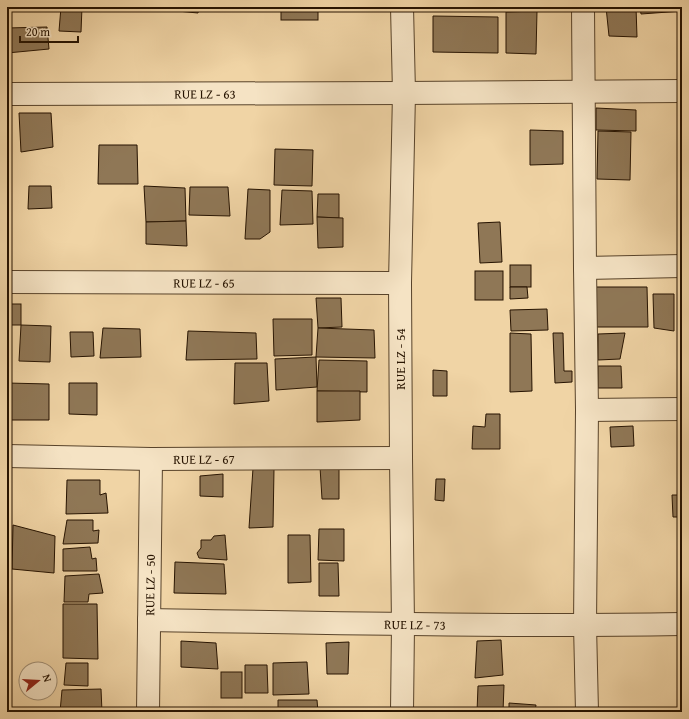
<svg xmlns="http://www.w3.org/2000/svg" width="689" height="719" viewBox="0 0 689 719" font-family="'Gentium Book Plus',serif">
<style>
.building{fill:#8f7756;stroke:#261301}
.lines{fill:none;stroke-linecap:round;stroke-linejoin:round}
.minor-casing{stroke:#58432a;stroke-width:24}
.minor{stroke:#f5e3c4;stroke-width:22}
.labels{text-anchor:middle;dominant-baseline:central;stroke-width:3;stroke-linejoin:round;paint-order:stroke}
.street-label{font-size:13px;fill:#261301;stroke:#f5e3c4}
</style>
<rect width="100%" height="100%" fill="#f0d4a5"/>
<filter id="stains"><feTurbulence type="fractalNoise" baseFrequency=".005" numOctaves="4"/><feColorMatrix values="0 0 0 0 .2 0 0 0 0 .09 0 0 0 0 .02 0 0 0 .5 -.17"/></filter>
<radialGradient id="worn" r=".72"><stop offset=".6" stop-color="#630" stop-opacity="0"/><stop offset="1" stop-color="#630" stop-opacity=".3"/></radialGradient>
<g class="building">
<polygon points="61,7 82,7 81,32 59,31"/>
<polygon points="148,7 165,7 165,9 148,10"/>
<polygon points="167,7 199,7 198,13 167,10"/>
<rect x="281" y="7" width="37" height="13"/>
<polygon points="606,7 636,7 637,37 609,36"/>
<polygon points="640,7 682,7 682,11 641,14"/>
<polygon points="537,11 536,54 506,53 506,12"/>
<polygon points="433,16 498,17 498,53 433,52"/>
<polygon points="47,27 49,49 7,53 7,28"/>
<polygon points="596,108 636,110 636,131 596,130"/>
<polygon points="19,113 51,113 53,147 21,152"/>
<polygon points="530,130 563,131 563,164 530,165"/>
<polygon points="598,131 631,132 630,180 597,179"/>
<polygon points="99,145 137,145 138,184 98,184"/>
<polygon points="275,149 313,150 312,186 274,185"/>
<polygon points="29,186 51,186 52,208 28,209"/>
<polygon points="144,186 185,188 186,221 146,222"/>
<polygon points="190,187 228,187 230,216 189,215"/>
<polygon points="248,189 270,190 270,232 260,239 245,239"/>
<polygon points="282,190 312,191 313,224 280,225"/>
<polygon points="318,194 339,194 339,218 317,217"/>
<polygon points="317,217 343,218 343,247 318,248"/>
<polygon points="186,221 187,246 146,244 146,222"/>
<polygon points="500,222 502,262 480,263 478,223"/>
<rect x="510" y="265" width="21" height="22"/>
<rect x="475" y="271" width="28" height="29"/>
<polygon points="510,287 527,287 528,298 510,299"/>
<polygon points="595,287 647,287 648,327 595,327"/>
<polygon points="653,294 674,294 674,331 654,328"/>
<polygon points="316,298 341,298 342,327 318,328"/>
<rect x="7" y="304" width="14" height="21"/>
<polygon points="547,309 548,330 511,331 510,310"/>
<polygon points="273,319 312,319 312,355 274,356"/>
<polygon points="21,325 51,326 50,362 19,361"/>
<polygon points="103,328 140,329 141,357 100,358"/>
<polygon points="318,328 374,330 375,358 316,357"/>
<polygon points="188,331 256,333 257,359 186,360"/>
<polygon points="70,332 93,332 94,356 71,357"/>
<polygon points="510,333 531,334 532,391 510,392"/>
<polygon points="553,333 563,333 564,371 572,371 572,382 555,383"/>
<polygon points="625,333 620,359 598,360 598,334"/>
<polygon points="316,357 317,387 276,390 275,359"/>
<polygon points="319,360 367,361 367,392 317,391"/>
<polygon points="235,363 267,363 269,401 234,404"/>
<polygon points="598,366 621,366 622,388 598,388"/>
<polygon points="433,370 447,371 447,396 433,396"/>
<polygon points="7,383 49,384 49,420 7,420"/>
<polygon points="69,383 97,383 97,415 69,414"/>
<polygon points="317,391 360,391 360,420 317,422"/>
<polygon points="486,414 500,414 500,449 472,449 473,426 485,427"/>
<polygon points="633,426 634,446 611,447 610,427"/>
<polygon points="320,467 339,468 339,499 322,499"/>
<polygon points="253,468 274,469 273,527 249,528"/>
<polygon points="223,474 223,497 200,496 200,476"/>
<polygon points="436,479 445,479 444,501 435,500"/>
<polygon points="67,480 100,480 100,495 106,493 108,513 66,514"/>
<polygon points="672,495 682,495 682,517 673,517"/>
<polygon points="67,520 93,520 93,531 99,530 98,543 63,544"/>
<polygon points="13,525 55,536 54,573 12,569"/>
<polygon points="319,529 344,529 344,561 318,560"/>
<polygon points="225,535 227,560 199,558 197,553 201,548 201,540 211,540 214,536"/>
<polygon points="288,535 310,535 311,582 288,583"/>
<polygon points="90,547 92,559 96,558 97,571 63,571 63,549"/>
<polygon points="175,562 224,564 226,594 174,593"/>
<polygon points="319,563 338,563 339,596 319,596"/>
<polygon points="99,574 103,593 89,594 88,602 64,602 65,576"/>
<polygon points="63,604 97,604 98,659 63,658"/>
<polygon points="501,640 503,675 475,678 477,641"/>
<polygon points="181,641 216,643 218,669 181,667"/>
<polygon points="349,642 348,674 327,674 326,643"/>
<polygon points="307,662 309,694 273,695 273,663"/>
<polygon points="66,663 88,663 88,686 64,685"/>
<polygon points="245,665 267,665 268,693 245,693"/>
<rect x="221" y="672" width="21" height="26"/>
<polygon points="504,685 503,712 477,712 478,686"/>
<polygon points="101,689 102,712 60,712 62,690"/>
<polygon points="278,700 317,700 318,712 278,712"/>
<polygon points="509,703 536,705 535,712 509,712"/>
</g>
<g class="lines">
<g class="minor-casing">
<g id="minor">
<polyline points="583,7 585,268 587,410 585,625 587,712"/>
<path id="s1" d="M7,94L404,93L682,91"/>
<polyline points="585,268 682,266"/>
<path id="s2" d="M7,282L400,283"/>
<polyline points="587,410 682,409"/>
<path id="s3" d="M7,456L151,459L401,458"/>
<path id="s4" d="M149,620C326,623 504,627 682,624"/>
<path id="s5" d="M148,712L151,459"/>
<polyline points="402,712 403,625 401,458 400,283 404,93 402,7"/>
</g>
</g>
<use href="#minor" class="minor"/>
</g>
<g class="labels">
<g class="street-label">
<text stroke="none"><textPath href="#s1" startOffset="198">RUE LZ - 63</textPath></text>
<text stroke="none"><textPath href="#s2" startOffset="197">RUE LZ - 65</textPath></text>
<text transform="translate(400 359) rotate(-90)">RUE LZ - 54</text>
<text stroke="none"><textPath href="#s3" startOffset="197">RUE LZ - 67</textPath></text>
<text stroke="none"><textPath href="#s5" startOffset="127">RUE LZ - 50</textPath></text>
<text stroke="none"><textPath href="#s4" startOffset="266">RUE LZ - 73</textPath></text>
</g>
</g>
<rect width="689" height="719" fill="none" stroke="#f0d4a5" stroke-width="24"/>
<rect x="8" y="8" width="673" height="703" fill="none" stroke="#261301" stroke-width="2"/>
<rect x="12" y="12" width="665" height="695" fill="none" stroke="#261301"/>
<g transform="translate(38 681) rotate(72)"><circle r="19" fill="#f5e3c4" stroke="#a29076"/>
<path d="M0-3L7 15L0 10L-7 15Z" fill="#8f2418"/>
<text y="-6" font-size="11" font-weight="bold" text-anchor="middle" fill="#261301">N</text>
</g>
<path d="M20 36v6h58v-6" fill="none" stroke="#261301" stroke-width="2"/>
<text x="26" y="36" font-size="12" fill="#261301" stroke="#f5e3c4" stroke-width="3" paint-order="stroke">20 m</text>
<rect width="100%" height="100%" filter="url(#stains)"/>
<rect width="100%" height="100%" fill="url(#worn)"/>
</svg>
